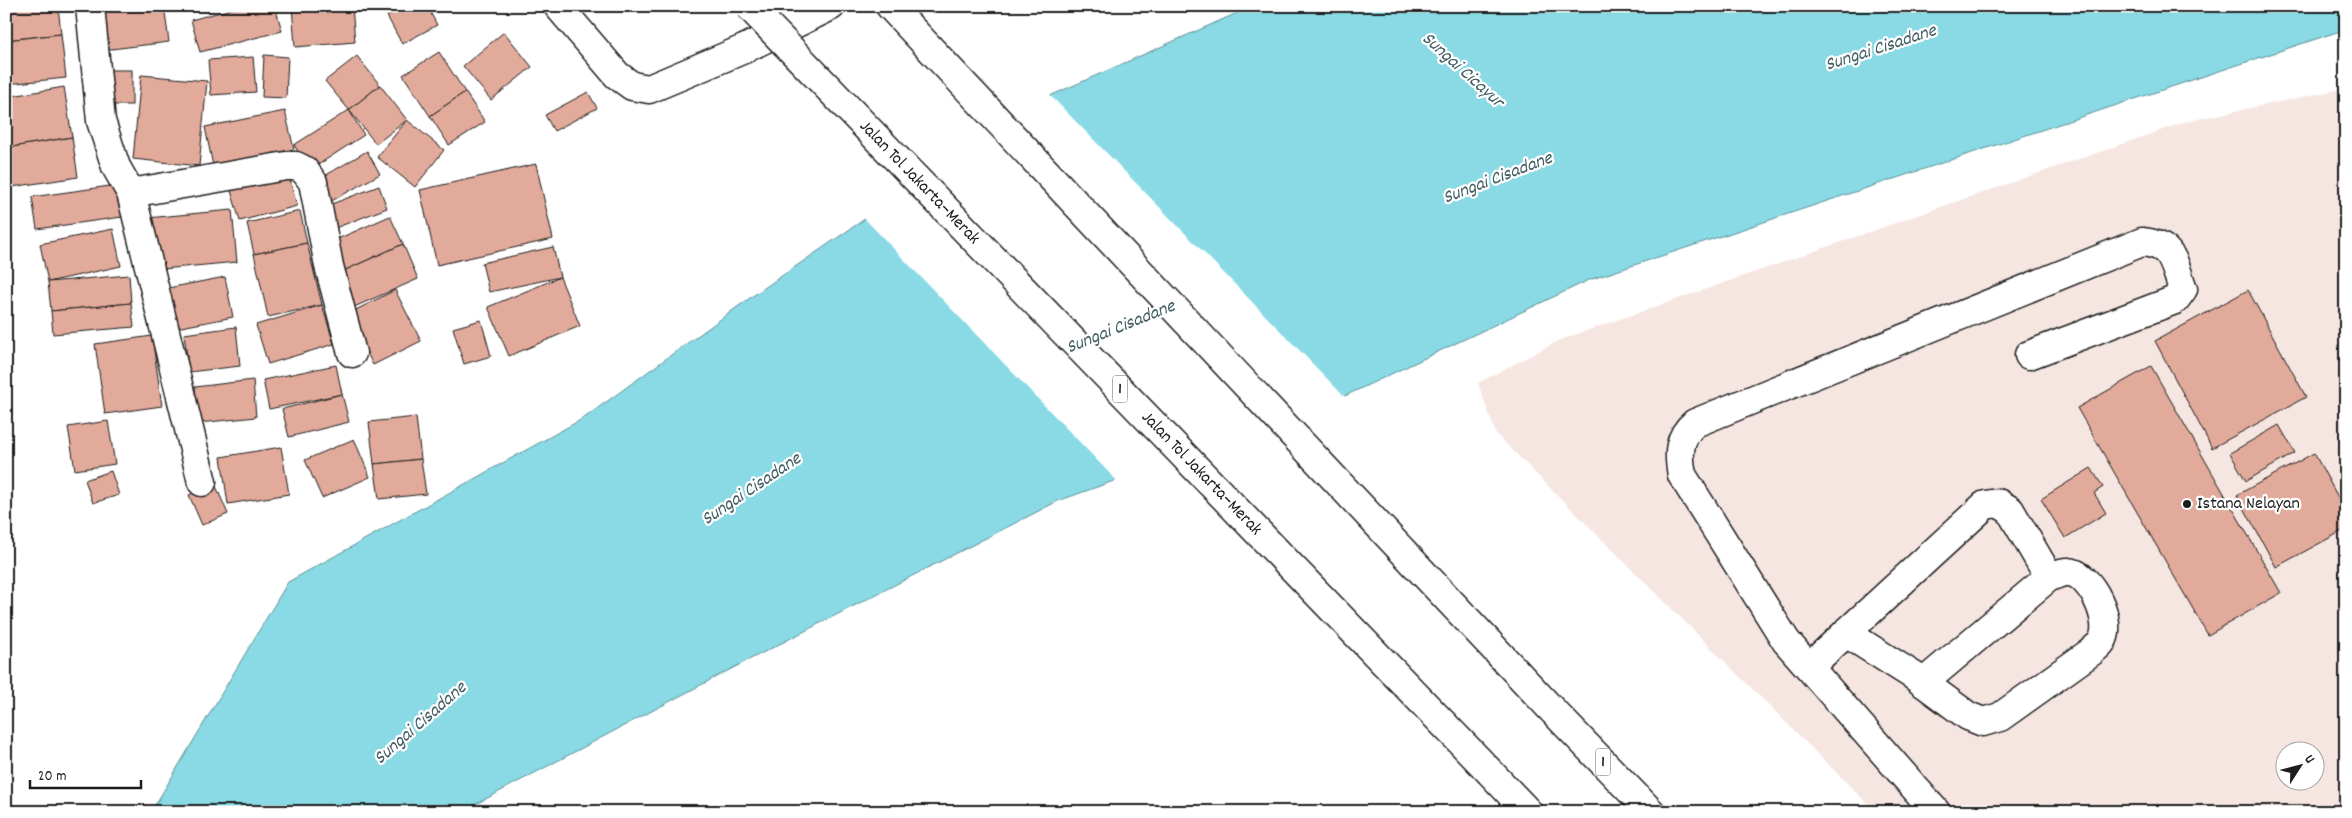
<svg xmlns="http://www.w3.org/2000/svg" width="2352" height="818" viewBox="0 0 2352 818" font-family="Dekko,sans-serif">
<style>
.built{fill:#f6e6e1;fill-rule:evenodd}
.water{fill:#89dae5;stroke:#5d8e95}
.pier{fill:#fff}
.building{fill:#e2aa9a;stroke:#1c1c1c}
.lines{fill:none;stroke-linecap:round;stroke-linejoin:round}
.minor-casing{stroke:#1c1c1c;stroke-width:31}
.highway-casing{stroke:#1c1c1c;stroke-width:31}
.minor{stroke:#fff;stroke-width:28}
.highway{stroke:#fff;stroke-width:28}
.highway-bridge-casing{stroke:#1c1c1c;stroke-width:31;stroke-linecap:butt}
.highway-bridge{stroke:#fff;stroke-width:28}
.poi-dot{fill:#1c1c1c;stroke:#fff;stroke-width:2}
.labels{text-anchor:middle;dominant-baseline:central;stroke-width:4.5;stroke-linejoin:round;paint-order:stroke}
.shield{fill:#fff;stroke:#606060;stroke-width:1}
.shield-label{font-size:16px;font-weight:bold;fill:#1c1c1c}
.street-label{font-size:18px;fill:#1c1c1c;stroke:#fff}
.poi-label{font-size:18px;fill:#1c1c1c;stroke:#fff;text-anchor:start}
.water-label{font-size:19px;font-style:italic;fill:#425e62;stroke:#fff}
</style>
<rect width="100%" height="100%" fill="#fff"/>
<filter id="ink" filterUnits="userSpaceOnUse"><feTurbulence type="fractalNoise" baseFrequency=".02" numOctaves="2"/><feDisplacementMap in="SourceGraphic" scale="10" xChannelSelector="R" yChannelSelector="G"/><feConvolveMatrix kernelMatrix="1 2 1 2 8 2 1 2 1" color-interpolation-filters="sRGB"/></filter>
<g filter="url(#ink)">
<path class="built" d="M2346,88V812H1876L1496,434L1478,383L1560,340L2188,121ZM2284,750H2314V780H2284Z"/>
<polygon class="water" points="1253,6 2346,6 2346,29 1589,280 1328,404 1058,501 733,668 461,812 151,812 288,582 584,418 754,295 1034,103"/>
<polygon class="pier" points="1049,94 1346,398 1329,407 1118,482 863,217 1033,101"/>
<g class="building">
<polygon points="6,6 58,6 61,34 6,40"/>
<polygon points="98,6 164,6 169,42 103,50"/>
<polygon points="242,6 275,6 282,31 200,52 191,20"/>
<polygon points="292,6 352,6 355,42 295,47"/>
<polygon points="406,6 427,6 437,25 402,44 387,16"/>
<polygon points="504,32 532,67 491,100 463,66"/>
<polygon points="61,34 66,78 6,84 6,40"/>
<polygon points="439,52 465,92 430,116 403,75"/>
<polygon points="264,55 288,57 286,98 262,97"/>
<polygon points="357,56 380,85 349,110 325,81"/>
<polygon points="253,57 256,92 211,95 208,60"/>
<rect x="103" y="70" width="29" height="35"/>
<polygon points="141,75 207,81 199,166 133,159"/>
<polygon points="380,85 407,120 376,144 349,110"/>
<polygon points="64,87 72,137 6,148 6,97"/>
<polygon points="465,92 485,122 449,145 430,116"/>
<polygon points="588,92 597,108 554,131 545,115"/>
<polygon points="349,110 364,135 310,170 294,145"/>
<polygon points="285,111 294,149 213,166 205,127"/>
<polygon points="407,120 444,150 415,187 377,157"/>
<polygon points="72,137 78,177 12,187 6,148"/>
<polygon points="367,151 380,174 328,203 316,181"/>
<polygon points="536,164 553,239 437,265 420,190"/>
<polygon points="287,169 297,206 240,221 229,184"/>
<polygon points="124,184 129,216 37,229 32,197"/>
<polygon points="379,186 387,208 330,230 321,208"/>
<polygon points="232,210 237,262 152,270 147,218"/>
<polygon points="300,211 307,243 254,254 247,223"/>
<polygon points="390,216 403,244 339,273 326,244"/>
<polygon points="113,229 121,266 48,282 40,244"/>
<polygon points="307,243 322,305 268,317 254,254"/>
<polygon points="403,244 418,279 354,307 339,273"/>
<polygon points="553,247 560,277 489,292 482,263"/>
<polygon points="129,275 131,303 51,311 48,282"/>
<polygon points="225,277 233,317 171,329 163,289"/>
<polygon points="560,277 580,326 509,356 488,307"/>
<polygon points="395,290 421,341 373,365 348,314"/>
<polygon points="2248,290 2306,397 2212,448 2155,341"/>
<polygon points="131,303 134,327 53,334 51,311"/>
<polygon points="322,305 334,344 268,364 256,325"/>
<polygon points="481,320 491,356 464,364 453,328"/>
<polygon points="236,327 240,366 189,372 184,334"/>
<polygon points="152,336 162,406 105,414 95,344"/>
<polygon points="336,365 342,394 269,409 263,380"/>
<polygon points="2151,366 2281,593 2208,635 2077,408"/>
<polygon points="253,380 256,417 199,423 195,387"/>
<polygon points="342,394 349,422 289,437 282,409"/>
<polygon points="416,417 421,459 374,464 369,422"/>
<polygon points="108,421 115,464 75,470 68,427"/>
<polygon points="2279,425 2295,453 2246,481 2230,453"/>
<polygon points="354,439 370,477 322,498 305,460"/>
<polygon points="281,447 289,494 228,504 221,457"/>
<polygon points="2314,453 2346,512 2346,529 2276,567 2237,495"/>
<polygon points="421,459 426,494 379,499 374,464"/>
<polygon points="2091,468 2103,487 2094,493 2106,513 2065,538 2041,499"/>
<polygon points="111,471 119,495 93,503 85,480"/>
<polygon points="215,484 228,514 202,525 189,495"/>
</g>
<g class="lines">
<g class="minor-casing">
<g id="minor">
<polyline points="90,6 101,121 116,167 131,193 202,482"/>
<polyline points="558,6 617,75 632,86 649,89 744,49 831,6"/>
<polyline points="131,193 286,166 296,166 304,170 313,182 329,266 352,353"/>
<path d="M1846,633L1914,676L1968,716L1983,722L2000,717L2091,652C2094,649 2100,645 2102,641C2114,622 2090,572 2068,572C2062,571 2054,576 2049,577L1923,683"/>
<polyline points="1809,667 1985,505 1998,503 2010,510 2049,577"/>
<path d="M1936,812L1786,641L1682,475C1678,454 1678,437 1695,423L2142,242C2174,245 2173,262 2183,289L2175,300L2029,355"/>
</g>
</g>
<g class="highway-casing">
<g id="highway">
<polyline points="890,6 1554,712 1651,812"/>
<polyline points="1490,772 1528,812"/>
</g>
</g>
<use href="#minor" class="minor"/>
<use href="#highway" class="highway"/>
<g class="highway-bridge-casing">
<polyline id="highway-bridge" points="749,6 1490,772"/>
</g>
<use href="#highway-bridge" class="highway-bridge"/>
</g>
</g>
<circle class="poi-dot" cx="2187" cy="504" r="5"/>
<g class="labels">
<g class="shield">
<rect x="1112.5" y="375.5" width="15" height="27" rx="4"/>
<rect x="1595.5" y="748.5" width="15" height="27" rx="4"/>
</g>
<g class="shield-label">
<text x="1120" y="389">1</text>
<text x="1603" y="762">1</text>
</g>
<g class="street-label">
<text transform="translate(919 183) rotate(46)">Jalan Tol Jakarta–Merak</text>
<text transform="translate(1201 474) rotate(46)">Jalan Tol Jakarta–Merak</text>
</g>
<g class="poi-label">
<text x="2197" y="504">Istana Nelayan</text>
</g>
<g class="water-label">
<text transform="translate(1881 49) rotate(-18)">Sungai Cisadane</text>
<text transform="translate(1462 71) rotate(42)">Sungai Cicayur</text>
<text transform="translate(1498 179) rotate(-21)">Sungai Cisadane</text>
<text transform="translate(1121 328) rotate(-22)">Sungai Cisadane</text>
<text transform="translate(752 490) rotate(-34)">Sungai Cisadane</text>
<text transform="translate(421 724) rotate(-41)">Sungai Cisadane</text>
</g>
</g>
<rect width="2352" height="818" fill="none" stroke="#fff" stroke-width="25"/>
<rect x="12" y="12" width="2327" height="793" fill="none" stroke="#1c1c1c" stroke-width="2" filter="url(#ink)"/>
<g transform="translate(2300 766) rotate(54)"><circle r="24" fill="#ffffff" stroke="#a4a4a4"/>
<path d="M0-4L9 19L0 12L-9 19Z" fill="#1c1c1c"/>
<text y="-8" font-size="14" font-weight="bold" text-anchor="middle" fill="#1c1c1c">U</text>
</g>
<path d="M30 780v8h111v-8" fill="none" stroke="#1c1c1c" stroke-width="2.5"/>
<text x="38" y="780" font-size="15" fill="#1c1c1c" stroke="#ffffff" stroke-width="4" paint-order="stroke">20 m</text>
</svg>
